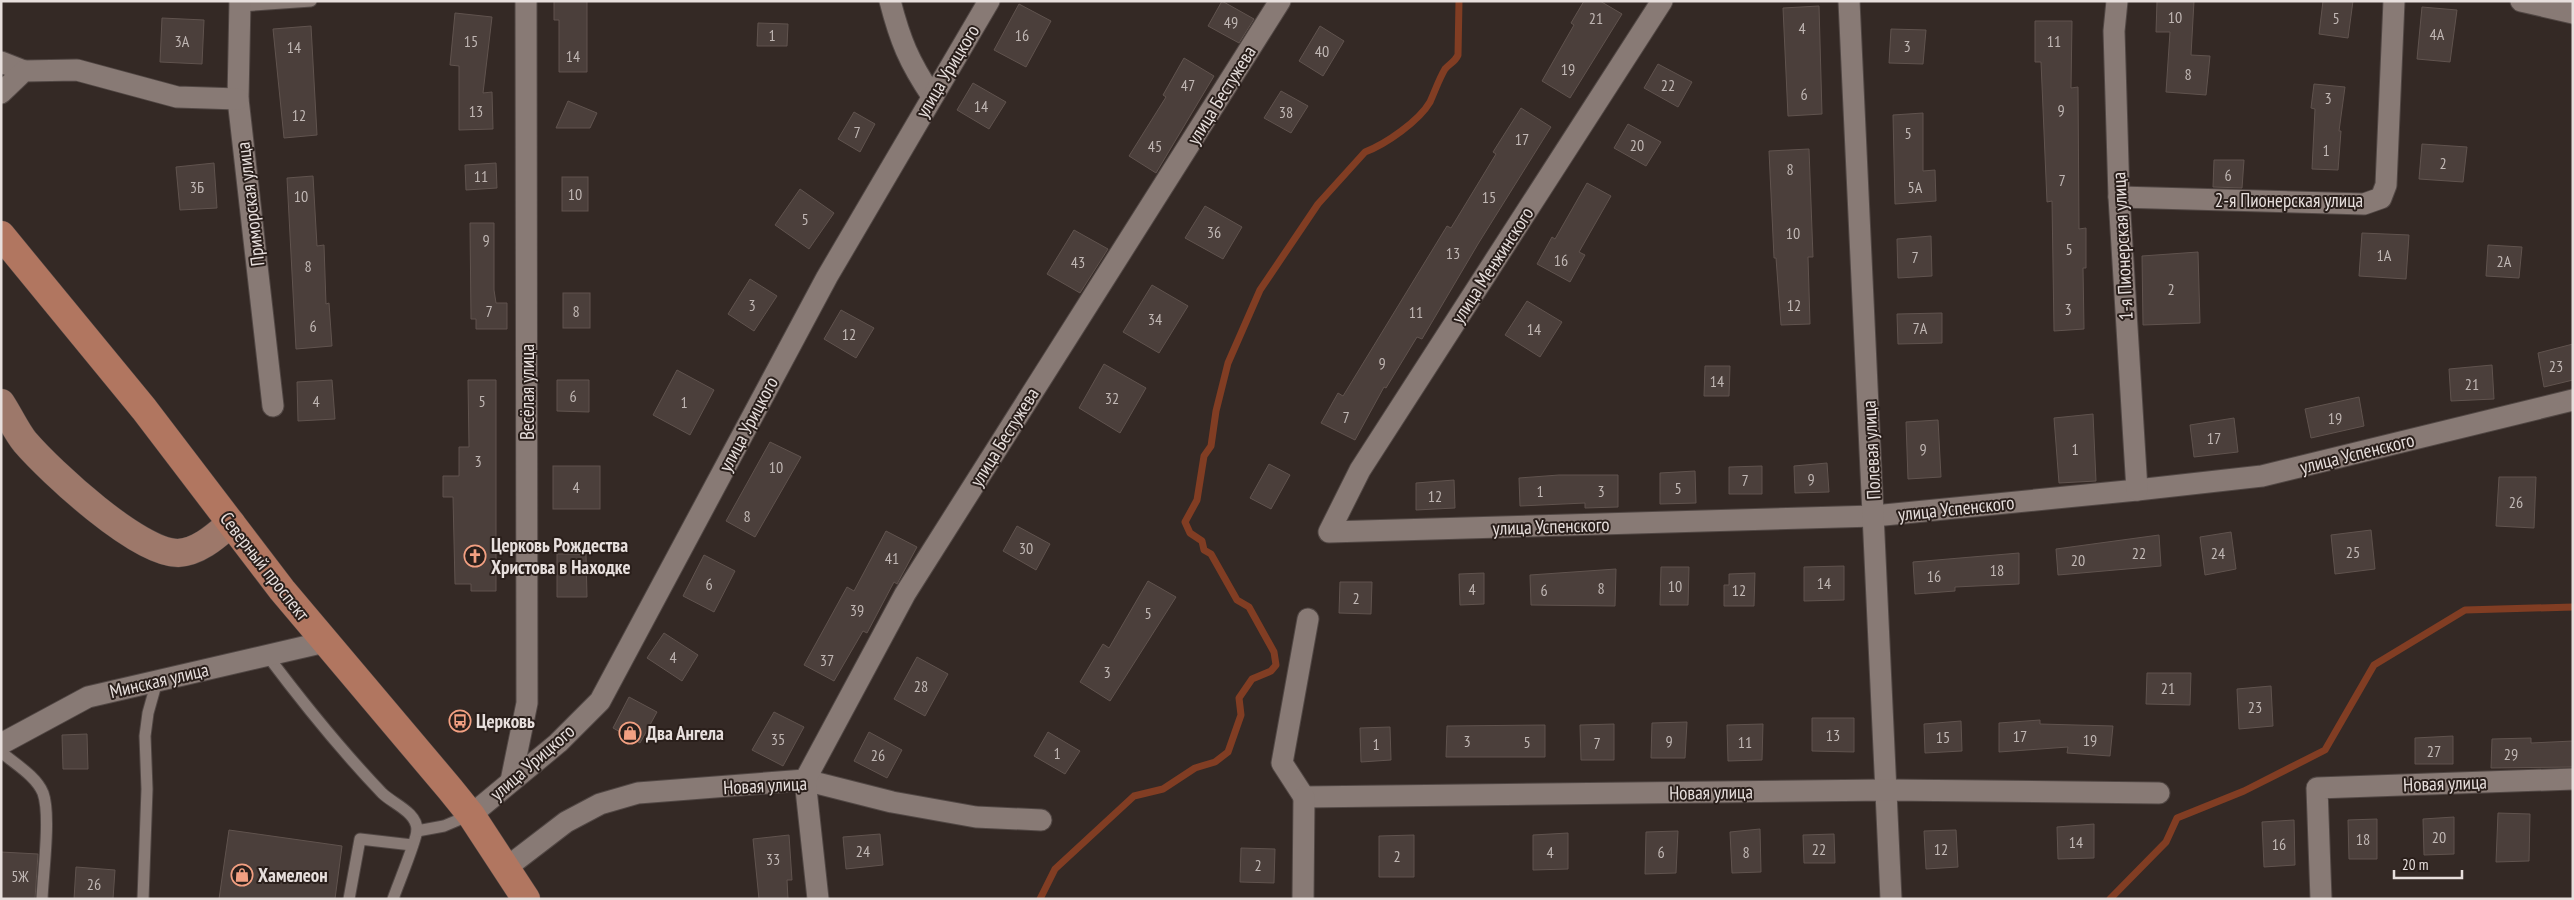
<svg xmlns="http://www.w3.org/2000/svg" width="2574" height="900" viewBox="0 0 2574 900" font-family="'PT Sans Narrow',sans-serif">
<style>
.lines{fill:none;stroke-linecap:round;stroke-linejoin:round}
.stream{stroke:#813d23;stroke-width:7}
.building{fill:#4b3f3b;stroke:#60534e}
.lane-casing{stroke:#514744;stroke-width:13}
.street-casing{stroke:#514744;stroke-width:23}
.secondary-casing{stroke:#514744;stroke-width:29}
.primary-casing{stroke:#514744;stroke-width:29}
.lane{stroke:#887a75;stroke-width:11}
.street{stroke:#887a75;stroke-width:21}
.secondary{stroke:#9d786a;stroke-width:28}
.primary{stroke:#b17660;stroke-width:28}
.labels{text-anchor:middle;dominant-baseline:central;stroke-width:4;stroke-linejoin:round;paint-order:stroke}
.number-label{font-size:16px;fill:#c0b7b4}
.street-label{font-size:19px;fill:#e7dfdd;stroke:#2a1f1b}
.poi-label{font-size:19px;font-weight:bold;fill:#e7dfdd;stroke:#2a1f1b;text-anchor:start}
</style>
<rect width="100%" height="100%" fill="#342925"/>
<g class="lines">
<g class="stream">
<path d="M1040,899L1055,869L1134,796L1163,789L1195,768L1215,762L1228,752L1241,715L1239,698L1252,679L1271,671L1276,665L1274,652L1249,607L1237,600L1211,554L1204,550L1202,541L1190,533L1185,522L1197,500L1204,456L1211,446L1216,411L1228,363L1260,290L1318,204L1365,152C1386,144 1419,121 1430,102C1435,91 1439,79 1445,69C1449,64 1455,62 1458,55L1459,1"/>
<polyline points="2110,899 2166,842 2177,818 2244,791 2325,750 2374,665 2465,610 2573,607"/>
</g>
</g>
<g class="building">
<polygon points="554,1 587,1 587,72 559,72 559,20 554,20"/>
<polygon points="1222,1 1254,19 1239,43 1208,26"/>
<polygon points="1584,1 1600,1 1622,14 1570,98 1542,81 1574,25 1571,23"/>
<polygon points="2157,1 2194,1 2191,55 2210,56 2206,95 2166,92 2170,32 2156,32"/>
<polygon points="2323,1 2353,1 2348,38 2319,34"/>
<polygon points="1019,4 1051,21 1026,67 994,50"/>
<polygon points="1819,6 1822,114 1788,116 1783,8"/>
<polygon points="2422,7 2457,10 2450,62 2417,59"/>
<polygon points="455,13 492,17 483,93 492,92 493,129 459,130 459,66 450,65"/>
<polygon points="162,18 204,20 202,64 160,62"/>
<polygon points="2035,21 2072,21 2071,88 2078,87 2079,229 2086,228 2086,268 2083,268 2084,329 2054,331 2052,201 2047,202 2041,62 2035,62"/>
<polygon points="758,23 788,24 787,46 757,46"/>
<polygon points="311,26 317,135 284,138 273,29"/>
<polygon points="1320,26 1344,41 1323,76 1299,61"/>
<polygon points="1891,29 1926,30 1923,64 1889,63"/>
<polygon points="1184,58 1214,76 1156,173 1129,156 1166,97 1163,95"/>
<polygon points="1658,64 1692,82 1678,107 1644,88"/>
<polygon points="973,83 1006,102 989,129 957,110"/>
<polygon points="2314,84 2345,87 2339,131 2341,131 2338,170 2312,169 2315,109 2311,108"/>
<polygon points="1281,91 1308,106 1291,133 1264,118"/>
<polygon points="568,101 597,113 590,128 556,128"/>
<polygon points="1521,108 1551,127 1478,244 1422,339 1417,337 1386,388 1384,387 1355,440 1321,423 1338,393 1343,396 1447,226 1451,228 1496,154 1493,152"/>
<polygon points="854,112 875,124 860,152 838,139"/>
<polygon points="1923,113 1923,171 1935,170 1936,201 1895,204 1893,115"/>
<polygon points="1628,124 1661,142 1646,166 1614,148"/>
<polygon points="2422,144 2467,147 2463,182 2419,179"/>
<polygon points="1809,149 1813,257 1808,257 1810,324 1781,325 1776,258 1774,258 1769,151"/>
<polygon points="2214,160 2244,160 2242,188 2213,187"/>
<polygon points="214,163 217,208 180,210 176,167"/>
<polygon points="496,163 497,188 466,190 465,165"/>
<polygon points="313,176 317,246 324,245 326,304 329,303 332,346 296,349 287,178"/>
<rect x="562" y="177" width="26" height="34"/>
<polygon points="1587,183 1611,196 1579,252 1585,255 1570,282 1537,264 1552,237 1555,239"/>
<polygon points="800,189 834,213 809,249 775,225"/>
<polygon points="1205,206 1242,227 1223,259 1185,238"/>
<polygon points="470,223 494,223 494,290 496,303 507,303 507,329 476,329 476,319 471,319"/>
<polygon points="1074,230 1108,249 1080,293 1047,274"/>
<polygon points="2362,233 2409,235 2406,279 2359,276"/>
<polygon points="1931,236 1932,276 1898,278 1897,239"/>
<polygon points="2488,245 2522,247 2519,278 2486,276"/>
<polygon points="2198,252 2200,323 2143,325 2142,256"/>
<polygon points="750,279 777,296 754,331 728,314"/>
<polygon points="1152,285 1188,306 1159,353 1123,332"/>
<rect x="563" y="293" width="27" height="35"/>
<polygon points="1527,301 1562,322 1540,357 1505,335"/>
<polygon points="841,310 874,328 856,358 824,339"/>
<polygon points="1942,313 1942,343 1898,344 1897,314"/>
<polygon points="2573,344 2573,380 2544,387 2538,353"/>
<polygon points="1104,364 1146,388 1120,433 1079,408"/>
<polygon points="2492,365 2494,399 2451,401 2449,369"/>
<polygon points="1705,366 1730,366 1729,396 1704,396"/>
<polygon points="677,370 714,390 690,435 653,415"/>
<polygon points="332,380 335,419 298,421 297,382"/>
<polygon points="468,380 496,380 496,591 471,591 471,584 455,584 453,497 443,497 443,476 459,476 459,447 469,447"/>
<polygon points="557,380 589,380 589,412 557,411"/>
<polygon points="2359,397 2364,426 2311,438 2305,409"/>
<polygon points="2093,414 2096,481 2059,483 2054,418"/>
<polygon points="2234,418 2238,452 2194,457 2190,425"/>
<polygon points="1938,420 1941,477 1908,479 1906,422"/>
<polygon points="770,442 801,457 755,537 726,521"/>
<polygon points="1827,463 1829,492 1795,493 1794,466"/>
<polygon points="1269,464 1290,475 1271,509 1250,498"/>
<rect x="553" y="466" width="47" height="43"/>
<polygon points="1762,466 1762,494 1729,494 1729,467"/>
<polygon points="1695,471 1696,503 1660,504 1660,473"/>
<polygon points="1559,475 1618,475 1618,507 1585,508 1585,503 1520,506 1519,478"/>
<polygon points="2499,477 2536,477 2534,528 2496,526"/>
<polygon points="1454,480 1455,508 1416,510 1416,483"/>
<polygon points="1017,526 1050,544 1036,570 1003,551"/>
<polygon points="2371,530 2375,569 2335,574 2331,535"/>
<polygon points="886,531 917,547 897,584 894,582 867,633 863,631 834,681 804,665 847,587 854,591"/>
<polygon points="2231,532 2236,569 2205,575 2200,537"/>
<polygon points="2159,535 2161,566 2058,575 2056,549"/>
<polygon points="2019,553 2019,584 1955,587 1955,591 1915,594 1913,562"/>
<polygon points="557,554 586,554 587,597 557,597"/>
<polygon points="704,555 735,571 714,612 683,596"/>
<polygon points="1844,566 1844,600 1804,601 1804,567"/>
<polygon points="1661,567 1689,567 1688,605 1660,605"/>
<polygon points="1616,569 1615,606 1531,605 1530,575"/>
<polygon points="1484,573 1484,604 1460,605 1459,574"/>
<polygon points="1755,573 1754,606 1724,606 1724,585 1729,585 1729,574"/>
<polygon points="1148,581 1176,597 1110,701 1080,682 1103,644 1109,648"/>
<polygon points="1340,582 1372,582 1371,614 1339,613"/>
<polygon points="664,633 698,655 682,681 647,658"/>
<polygon points="917,657 948,674 925,716 894,699"/>
<polygon points="2147,673 2191,673 2190,705 2146,704"/>
<polygon points="2271,686 2273,726 2239,729 2237,689"/>
<polygon points="629,697 657,712 640,743 613,728"/>
<polygon points="774,712 804,727 783,766 752,750"/>
<polygon points="1812,718 1854,718 1854,752 1812,751"/>
<polygon points="2040,720 2040,724 2113,726 2110,756 2067,753 2068,747 1999,752 1999,723"/>
<polygon points="1961,721 1962,751 1925,753 1924,724"/>
<polygon points="1687,722 1685,758 1651,758 1652,723"/>
<polygon points="1614,724 1614,760 1581,760 1580,725"/>
<polygon points="1763,724 1762,760 1728,761 1727,725"/>
<polygon points="1545,725 1545,757 1446,757 1447,726"/>
<polygon points="1390,727 1391,760 1361,762 1360,728"/>
<polygon points="869,732 902,750 887,778 854,761"/>
<polygon points="1048,732 1080,751 1065,774 1034,756"/>
<polygon points="87,734 88,769 63,769 62,735"/>
<polygon points="2453,736 2453,764 2415,764 2415,738"/>
<polygon points="2531,738 2531,743 2573,741 2573,767 2491,768 2492,739"/>
<polygon points="2498,813 2530,814 2529,861 2496,862"/>
<polygon points="2454,817 2454,854 2424,855 2423,819"/>
<polygon points="2377,819 2377,859 2349,859 2348,820"/>
<polygon points="2294,820 2295,865 2264,867 2262,822"/>
<polygon points="2094,824 2094,858 2058,859 2057,827"/>
<polygon points="1760,829 1761,872 1732,873 1730,832"/>
<polygon points="229,830 342,846 335,899 219,899"/>
<polygon points="1956,830 1958,867 1926,869 1924,831"/>
<polygon points="1678,831 1676,873 1645,874 1646,832"/>
<polygon points="1568,833 1568,869 1533,870 1533,835"/>
<polygon points="880,834 883,865 846,869 843,837"/>
<polygon points="1834,834 1835,863 1804,863 1803,835"/>
<polygon points="789,835 792,880 787,880 788,899 759,899 753,839"/>
<polygon points="1414,835 1414,877 1379,877 1379,836"/>
<polygon points="1241,848 1275,849 1274,883 1240,882"/>
<polygon points="1,852 38,854 35,899 1,899"/>
<polygon points="76,867 115,870 113,899 74,899"/>
</g>
<g class="lines">
<g class="lane-casing">
<g id="lane">
<polyline points="240,6 311,1"/>
<path d="M267,655C303,703 340,749 382,793C393,804 417,812 417,830C417,839 397,887 393,899"/>
<path d="M1,752C15,764 36,776 43,793C51,815 43,873 42,899"/>
<polyline points="417,831 444,826 470,815"/>
<polyline points="143,899 147,789 145,736 148,713 157,681"/>
<polyline points="349,899 360,839 412,845"/>
</g>
</g>
<g class="street-casing">
<g id="street">
<polyline points="240,1 238,99 273,406"/>
<path d="M890,1C900,40 909,62 932,96"/>
<polyline points="1662,1 1360,470 1329,532 1874,516 2137,490 2262,476 2573,400"/>
<polyline points="1849,1 1891,899"/>
<polyline points="2117,1 2114,31 2119,197 2137,490"/>
<polyline points="2521,1 2573,13"/>
<polyline points="1,62 24,71"/>
<polyline points="1,93 24,71 77,70 177,97 238,99"/>
<polyline points="2119,197 2364,204 2381,198 2386,185 2394,1"/>
<polyline points="1,744 88,697 325,642"/>
<polyline points="511,781 527,703 526,1"/>
<polyline points="1304,797 1887,790 2159,793"/>
<polyline points="1304,797 1282,763 1308,619"/>
<polyline points="471,815 558,743 600,701 827,277 989,1"/>
<polyline points="506,868 566,822 600,804 638,793 805,780 892,802 976,817 1041,820"/>
<polyline points="818,899 805,780 905,594 1280,1"/>
<polyline points="1303,899 1304,797"/>
<polyline points="2321,899 2317,788 2573,779"/>
</g>
</g>
<g class="secondary-casing">
<path id="secondary" d="M1,403C9,415 16,431 25,442C51,472 138,553 178,553C199,552 217,535 231,523"/>
</g>
<g class="primary-casing">
<polyline id="primary" points="1,235 144,409 282,590 450,789 471,815 526,899"/>
</g>
<use href="#lane" class="lane"/>
<use href="#street" class="street"/>
<use href="#secondary" class="secondary"/>
<use href="#primary" class="primary"/>
</g>
<defs>
<g id="church-ring" transform="scale(1.125)"><circle r="9.5" fill="#2a1f1b" stroke="#f3a082" stroke-width="1.5"/><path d="M-1.2-6h2.4v3.5h3.3v2.4h-3.3V6h-2.4V-.1h-3.3v-2.4h3.3Z" fill="#f3a082"/></g>
<g id="bus-ring" transform="scale(1.125)"><circle r="9.5" fill="#2a1f1b" stroke="#f3a082" stroke-width="1.5"/><path d="M-5-6H5V4H4V6H2V4H-2V6H-4V4H-5ZM-3.5-4V0h7V-4ZM-3.5 1.2v1.5H-2V1.2ZM2 1.2v1.5H3.5V1.2Z" fill="#f3a082"/></g>
<g id="shop-ring" transform="scale(1.125)"><circle r="9.5" fill="#2a1f1b" stroke="#f3a082" stroke-width="1.5"/><path d="M-5-2.5h2.3a2.7 3.5 0 0 1 5.4 0H5L5.5 6h-11ZM-1.5-2.5h3a1.5 2.3 0 0 0-3 0Z" fill="#f3a082"/></g>
</defs>
<g fill-rule="evenodd">
<use href="#church-ring" x="475" y="556"/>
<use href="#bus-ring" x="460" y="721"/>
<use href="#shop-ring" x="630" y="733"/>
<use href="#shop-ring" x="242" y="875"/>
</g>
<g class="labels">
<g class="number-label">
<text x="2175" y="17">10</text>
<text x="1596" y="18">21</text>
<text x="2336" y="18">5</text>
<text x="1231" y="22">49</text>
<text x="1802" y="28">4</text>
<text x="2437" y="34">4А</text>
<text x="772" y="35">1</text>
<text x="1022" y="35">16</text>
<text x="182" y="41">3А</text>
<text x="471" y="41">15</text>
<text x="2054" y="41">11</text>
<text x="1907" y="46">3</text>
<text x="294" y="47">14</text>
<text x="1322" y="51">40</text>
<text x="573" y="56">14</text>
<text x="1568" y="69">19</text>
<text x="2188" y="74">8</text>
<text x="1188" y="85">47</text>
<text x="1668" y="85">22</text>
<text x="1804" y="94">6</text>
<text x="2328" y="98">3</text>
<text x="981" y="106">14</text>
<text x="2061" y="110">9</text>
<text x="476" y="111">13</text>
<text x="1286" y="112">38</text>
<text x="299" y="115">12</text>
<text x="857" y="132">7</text>
<text x="1908" y="133">5</text>
<text x="1522" y="139">17</text>
<text x="1637" y="145">20</text>
<text x="1155" y="146">45</text>
<text x="2326" y="150">1</text>
<text x="2443" y="163">2</text>
<text x="1790" y="169">8</text>
<text x="2228" y="175">6</text>
<text x="481" y="176">11</text>
<text x="2062" y="180">7</text>
<text x="197" y="187">3Б</text>
<text x="1915" y="187">5А</text>
<text x="575" y="194">10</text>
<text x="301" y="196">10</text>
<text x="1489" y="197">15</text>
<text x="805" y="219">5</text>
<text x="1214" y="232">36</text>
<text x="1793" y="233">10</text>
<text x="486" y="240">9</text>
<text x="2069" y="249">5</text>
<text x="1453" y="253">13</text>
<text x="2384" y="255">1А</text>
<text x="1915" y="257">7</text>
<text x="1561" y="260">16</text>
<text x="2504" y="261">2А</text>
<text x="1078" y="262">43</text>
<text x="308" y="266">8</text>
<text x="2171" y="289">2</text>
<text x="752" y="305">3</text>
<text x="1794" y="305">12</text>
<text x="2068" y="309">3</text>
<text x="489" y="311">7</text>
<text x="576" y="311">8</text>
<text x="1416" y="312">11</text>
<text x="1155" y="319">34</text>
<text x="313" y="326">6</text>
<text x="1920" y="328">7А</text>
<text x="1534" y="329">14</text>
<text x="849" y="334">12</text>
<text x="1382" y="363">9</text>
<text x="2556" y="366">23</text>
<text x="1717" y="381">14</text>
<text x="2472" y="384">21</text>
<text x="573" y="396">6</text>
<text x="1112" y="398">32</text>
<text x="316" y="401">4</text>
<text x="482" y="401">5</text>
<text x="684" y="402">1</text>
<text x="1346" y="417">7</text>
<text x="2335" y="418">19</text>
<text x="2214" y="438">17</text>
<text x="1923" y="449">9</text>
<text x="2075" y="449">1</text>
<text x="478" y="461">3</text>
<text x="776" y="467">10</text>
<text x="1811" y="479">9</text>
<text x="1745" y="480">7</text>
<text x="576" y="487">4</text>
<text x="1678" y="488">5</text>
<text x="1540" y="491">1</text>
<text x="1601" y="491">3</text>
<text x="1435" y="496">12</text>
<text x="2516" y="502">26</text>
<text x="747" y="516">8</text>
<text x="1026" y="548">30</text>
<text x="2353" y="552">25</text>
<text x="2139" y="553">22</text>
<text x="2218" y="553">24</text>
<text x="892" y="558">41</text>
<text x="2078" y="560">20</text>
<text x="1997" y="570">18</text>
<text x="1934" y="576">16</text>
<text x="1824" y="583">14</text>
<text x="709" y="584">6</text>
<text x="1675" y="586">10</text>
<text x="1601" y="588">8</text>
<text x="1472" y="589">4</text>
<text x="1544" y="590">6</text>
<text x="1739" y="590">12</text>
<text x="1356" y="598">2</text>
<text x="857" y="610">39</text>
<text x="1148" y="613">5</text>
<text x="673" y="657">4</text>
<text x="827" y="660">37</text>
<text x="1107" y="672">3</text>
<text x="921" y="686">28</text>
<text x="2168" y="688">21</text>
<text x="2255" y="707">23</text>
<text x="1833" y="735">13</text>
<text x="2020" y="736">17</text>
<text x="1943" y="737">15</text>
<text x="778" y="739">35</text>
<text x="2090" y="740">19</text>
<text x="1467" y="741">3</text>
<text x="1669" y="741">9</text>
<text x="1527" y="742">5</text>
<text x="1745" y="742">11</text>
<text x="1597" y="743">7</text>
<text x="1376" y="744">1</text>
<text x="2434" y="751">27</text>
<text x="1057" y="753">1</text>
<text x="2511" y="754">29</text>
<text x="878" y="755">26</text>
<text x="2439" y="837">20</text>
<text x="2363" y="839">18</text>
<text x="2076" y="842">14</text>
<text x="2279" y="844">16</text>
<text x="1819" y="849">22</text>
<text x="1941" y="849">12</text>
<text x="863" y="851">24</text>
<text x="1550" y="852">4</text>
<text x="1661" y="852">6</text>
<text x="1746" y="852">8</text>
<text x="1397" y="856">2</text>
<text x="773" y="859">33</text>
<text x="1258" y="865">2</text>
<text x="20" y="876">5Ж</text>
<text x="94" y="884">26</text>
</g>
<g class="street-label">
<text transform="translate(947 71) rotate(-59)">улица Урицкого</text>
<text transform="translate(1221 95) rotate(-58)">улица Бестужева</text>
<text x="2289" y="200">2-я Пионерская улица</text>
<text transform="translate(250 204) rotate(-97)">Приморская улица</text>
<text transform="translate(2122 246) rotate(-93)">1-я Пионерская улица</text>
<text transform="translate(1492 265) rotate(-57)">улица Менжинского</text>
<text transform="translate(527 392) rotate(-90)">Весёлая улица</text>
<text transform="translate(748 424) rotate(-62)">улица Урицкого</text>
<text transform="translate(1004 437) rotate(-58)">улица Бестужева</text>
<text transform="translate(1871 450) rotate(-93)">Полевая улица</text>
<text transform="translate(2357 453) rotate(-14)">улица Успенского</text>
<text transform="translate(1956 508) rotate(-6)">улица Успенского</text>
<text transform="translate(1551 526) rotate(-2)">улица Успенского</text>
<text transform="translate(265 566) rotate(52)">Северный проспект</text>
<text transform="translate(159 680) rotate(-13)">Минская улица</text>
<text transform="translate(532 762) rotate(-41)">улица Урицкого</text>
<text transform="translate(2445 783) rotate(-2)">Новая улица</text>
<text transform="translate(765 785) rotate(-3)">Новая улица</text>
<text transform="translate(1711 792) rotate(-1)">Новая улица</text>
</g>
<g class="poi-label">
<text x="491" y="545">Церковь Рождества<tspan x="491" dy="22">Христова в Находке</tspan></text>
<text x="476" y="721">Церковь</text>
<text x="646" y="733">Два Ангела</text>
<text x="258" y="875">Хамелеон</text>
</g>
</g>
<rect width="2574" height="900" fill="none" stroke="#e7dfdd" stroke-width="5"/>
<path d="M2394 870v8h68v-8" fill="none" stroke="#e7dfdd" stroke-width="2.5"/>
<text x="2402" y="870" font-size="15" fill="#e7dfdd" stroke="#2a1f1b" stroke-width="4" paint-order="stroke">20 m</text>
</svg>
